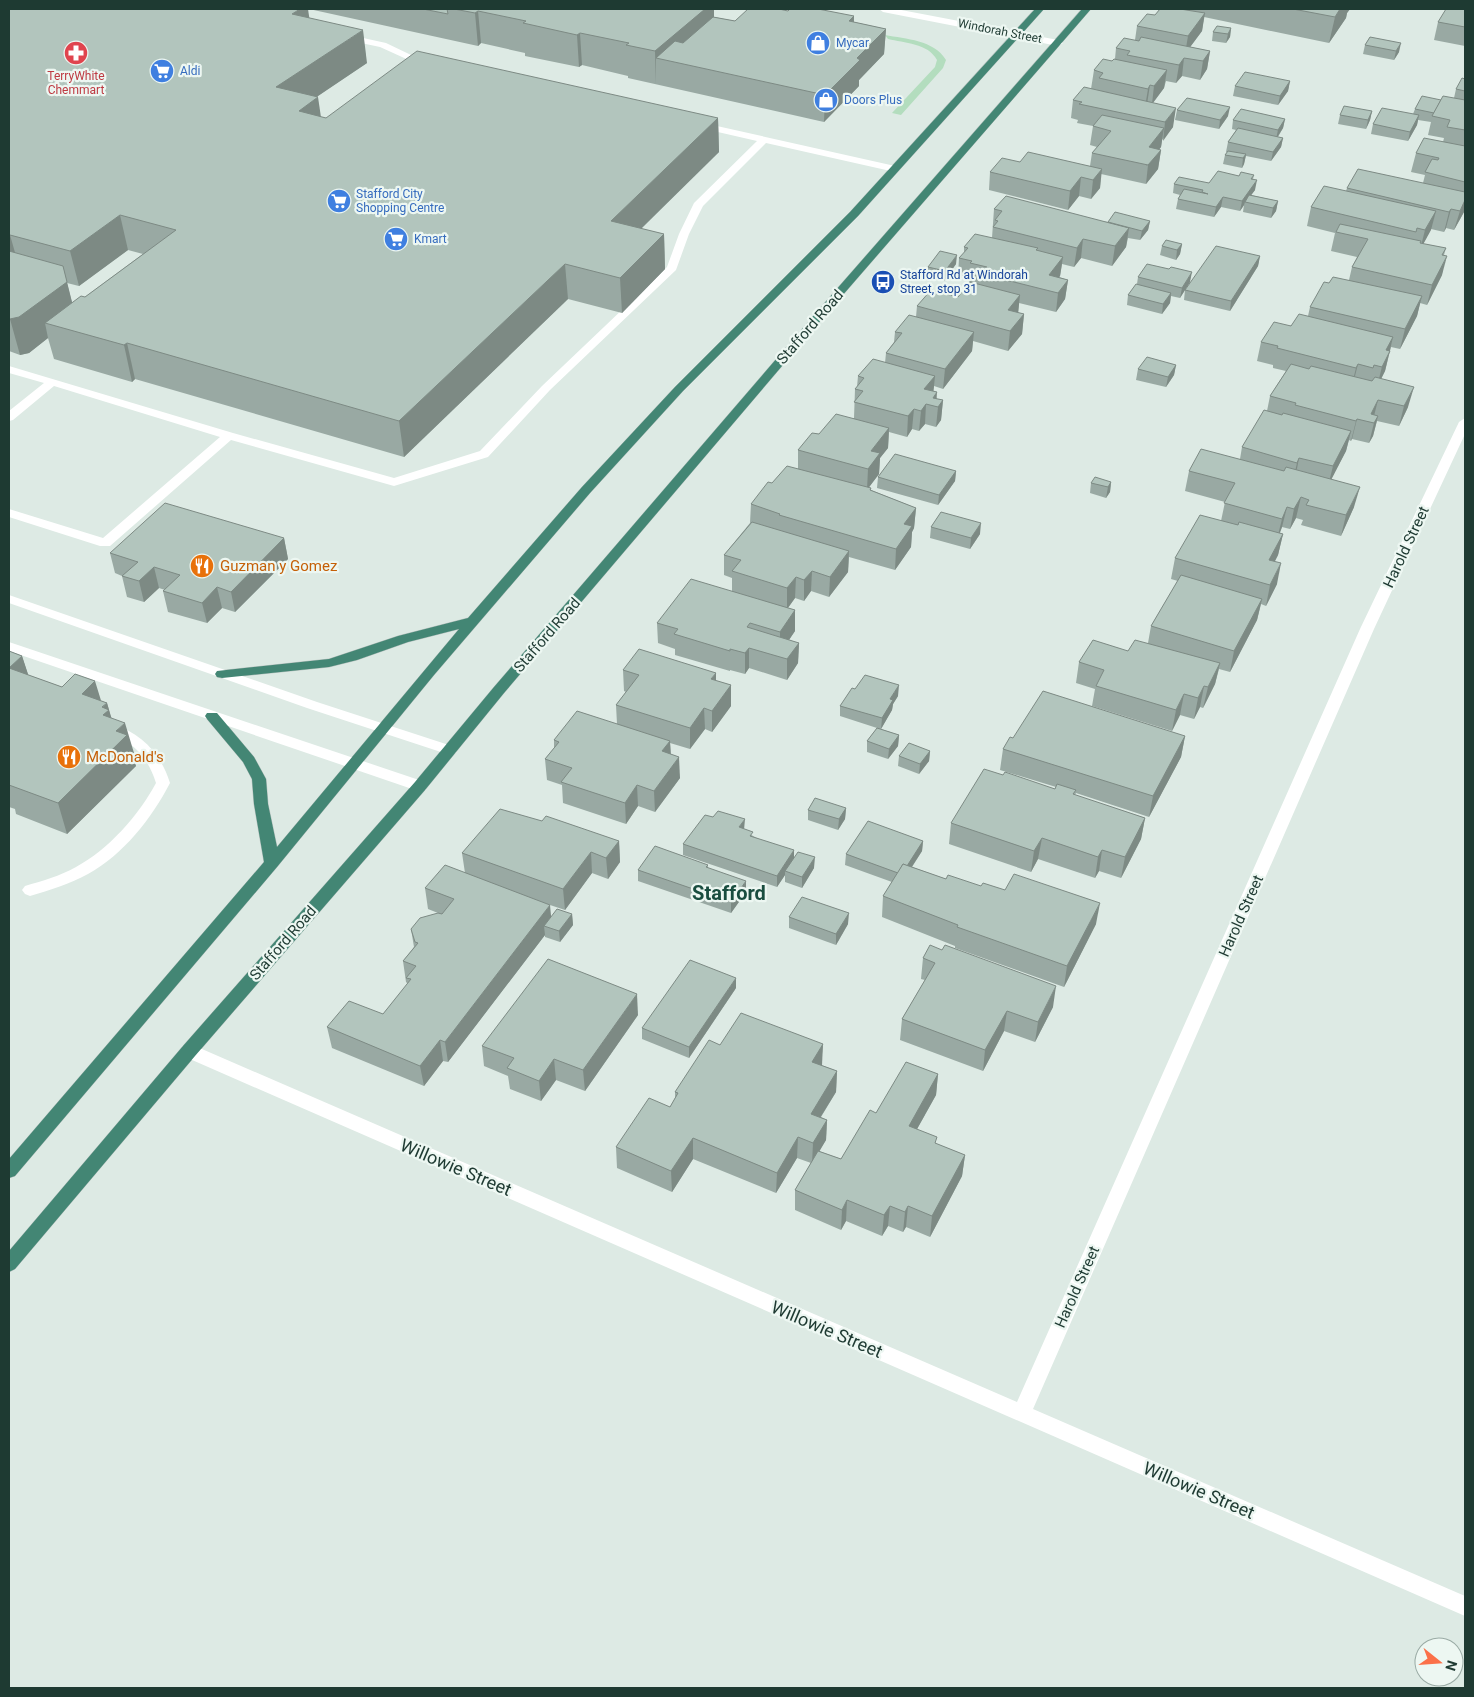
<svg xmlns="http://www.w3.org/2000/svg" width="1474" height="1697" viewBox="0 0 1474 1697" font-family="Roboto,sans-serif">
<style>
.green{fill:#b3ddbe}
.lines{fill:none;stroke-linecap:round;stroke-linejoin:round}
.trunk-casing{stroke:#bcc4c2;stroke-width:1}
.service{fill:#fff;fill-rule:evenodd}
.minor{fill:#fff;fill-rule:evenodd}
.trunk{fill:#438674;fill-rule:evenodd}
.wall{fill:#99a9a3;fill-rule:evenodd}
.shaded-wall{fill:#7d8a84}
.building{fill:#b2c5bd;stroke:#7d8a84}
.labels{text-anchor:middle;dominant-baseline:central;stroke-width:4.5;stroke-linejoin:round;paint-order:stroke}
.far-street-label{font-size:12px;fill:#1e3a32;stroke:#edf7f2}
.far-shop-label{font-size:12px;fill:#366cbe;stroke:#edf7f2;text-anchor:start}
.far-health-label{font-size:12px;fill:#be3a42;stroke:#edf7f2}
.far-transit-label{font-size:12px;fill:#164399;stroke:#edf7f2;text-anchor:start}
.street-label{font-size:15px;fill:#1e3a32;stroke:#edf7f2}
.food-label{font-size:15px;fill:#c56008;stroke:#edf7f2;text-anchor:start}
.near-street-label{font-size:18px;fill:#1e3a32;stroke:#edf7f2}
.district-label{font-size:20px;font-weight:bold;fill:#194d3f;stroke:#edf7f2}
</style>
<rect width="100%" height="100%" fill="#ddeae4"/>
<path class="green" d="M885,35C906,39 934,40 946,60L943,68L901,115L892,113L935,67L937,60C928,43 904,43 888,39Z"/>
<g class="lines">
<g class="trunk-casing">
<g id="trunk">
<polygon points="1035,9 1044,9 858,216 683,391 590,493 434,675 277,867 15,1176 9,1178 9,1159 264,862 254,804 252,779 243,762 207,719 205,716 207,713 217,713 254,757 266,779 268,804 277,847 459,629 408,642 357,660 329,667 222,678 217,677 215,674 217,671 329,659 398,636 468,618 582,487 675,387 850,212"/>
<polygon points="1082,9 1091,9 822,319 504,693 425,790 195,1056 15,1269 9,1272 9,1251 183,1046 415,782 494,687 814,315"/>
</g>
</g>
<g class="service">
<polygon points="345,34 386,43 432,65 427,68 424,67 380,47 342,39 342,35"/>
<polygon points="699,122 895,166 900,169 895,172 766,143 703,206 689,234 676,270 550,390 488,457 394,486 231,440 110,546 100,546 9,517 9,509 103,538 220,437 54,386 13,420 9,421 9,411 44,383 9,373 9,366 233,433 394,478 480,451 542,386 667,267 679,234 694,203 757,141 696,127 694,125"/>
<path d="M112,724C142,733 161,754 170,783C152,818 123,855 88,874C70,884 50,890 30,896L25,894L22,890L25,886C42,881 60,876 76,867C108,850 139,815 156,783C150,764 140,749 122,739C116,736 109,735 105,729L107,726Z"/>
</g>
<g class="minor">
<polygon points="879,9 896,9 1058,40 1063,43 1058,46 883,12"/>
<polygon points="1465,418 1465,434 1374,629 1033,1409 1465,1596 1465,1616 183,1056 181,1051 183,1046 189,1045 195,1046 1017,1402 1360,629 1459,422"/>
<polygon points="9,595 317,702 455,747 457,750 455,753 450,755 307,708 9,603"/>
<polygon points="9,642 425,782 427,786 425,790 415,790 9,651"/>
</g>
<use href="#trunk" class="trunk"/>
</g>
<g class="wall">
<path d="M9,9L309,18L367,63L316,97L320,117L326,118H718L719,152L641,229L664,234L665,269L622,313L568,299L404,457L135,379L132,382L54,359L48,338L29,353L20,355L9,351ZM128,250L143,254L85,297L72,303L67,283L79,286Z"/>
<polygon points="309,9 714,9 714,17 735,21 788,11 854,16 854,22 886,29 884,54 859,80 859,86 824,122 628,78 628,76 582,65 579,67 525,56 525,53 481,43 478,46"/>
<polygon points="1160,9 1350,9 1347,13 1346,18 1329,43 1204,17 1202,31 1190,47 1210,51 1207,69 1200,80 1182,76 1176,83 1166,81 1164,88 1153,103 1173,127 1162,140 1161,147 1159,150 1161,150 1158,169 1146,184 1101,174 1100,188 1091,199 1079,196 1068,210 989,190 990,172 1020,162 1090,166 1092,153 1097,147 1090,145 1093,126 1077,123 1078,120 1071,118 1073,100 1097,90 1091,89 1094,70 1115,59 1116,48 1135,40 1137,26 1155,15"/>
<polygon points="1465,9 1465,46 1434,40 1438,22"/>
<polygon points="1231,28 1230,37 1226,43 1212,41 1213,32"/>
<polygon points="1370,37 1399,52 1394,60 1363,54 1365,45"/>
<polygon points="1465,79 1465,206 1464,212 1454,230 1446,228 1444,232 1431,229 1423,244 1446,248 1444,255 1442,275 1427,305 1420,303 1417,316 1400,349 1391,347 1385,371 1381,379 1408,407 1399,426 1377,421 1373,436 1369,443 1352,439 1351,441 1349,440 1346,451 1331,479 1354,507 1341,536 1301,525 1303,520 1296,518 1290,529 1282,527 1280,533 1283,534 1278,555 1275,561 1277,584 1266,606 1261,604 1257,620 1230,672 1219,669 1215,684 1203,708 1200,707 1194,719 1180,715 1172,731 1092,706 1095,689 1076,683 1079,662 1128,651 1148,643 1151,626 1178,581 1171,579 1175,558 1221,521 1225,502 1185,491 1189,471 1240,459 1242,447 1267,411 1270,396 1286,371 1273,368 1273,365 1257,361 1261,342 1308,316 1310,307 1329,283 1349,280 1352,267 1357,257 1331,251 1335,233 1307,226 1311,207 1346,191 1347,188 1423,183 1425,175 1411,172 1416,153 1443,142 1444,138 1428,135 1431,122 1418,120 1417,125 1408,141 1371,134 1373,124 1413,114 1415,109 1441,100 1454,98 1456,89"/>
<polygon points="1290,81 1288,91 1278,105 1233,96 1235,86"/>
<polygon points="1177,110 1228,116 1219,129 1175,120"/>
<polygon points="1372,111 1370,120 1366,129 1338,124 1340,115"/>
<polygon points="1285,119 1283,128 1278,137 1283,138 1281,147 1271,161 1246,156 1244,164 1242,168 1223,164 1225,155 1227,152 1226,152 1228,142 1236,130 1232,129 1233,120"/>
<polygon points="1254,175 1253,179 1255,190 1251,195 1278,201 1276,211 1271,218 1243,212 1244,205 1240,211 1221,207 1214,217 1176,209 1178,199 1180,195 1173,193 1174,184 1209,183 1239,176"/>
<polygon points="994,209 1108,222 1150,221 1148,230 1140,240 1128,238 1126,247 1112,266 1081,258 1074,267 1062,264 1060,276 1059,277 1068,280 1065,299 1056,312 1019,303 1018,313 1024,314 1022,334 1008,351 973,341 972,351 943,389 934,386 933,391 937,399 943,400 941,420 936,427 925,424 919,431 912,429 907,437 889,432 888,448 880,458 879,474 868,488 871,488 871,490 916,508 914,528 912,532 911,547 895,570 849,557 848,572 829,597 811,591 804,601 795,598 788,608 795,610 795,631 789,640 799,643 798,663 787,680 749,668 745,674 730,670 730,671 675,655 675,649 658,643 657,623 732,591 732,578 724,575 724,555 750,523 751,504 772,483 798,469 798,450 819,434 854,418 855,389 857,387 858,376 885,363 886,353 894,342 895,332 916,317 917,306 958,297 969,283 969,280 958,277 959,258 964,253 964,247 992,238"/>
<polygon points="1182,244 1180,254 1176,260 1160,255 1162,246"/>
<polygon points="1260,256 1258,266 1230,311 1184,300 1185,290"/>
<polygon points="956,264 944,281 927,277 928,267"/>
<polygon points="1138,277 1190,282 1180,298 1171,296 1170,303 1162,314 1127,305 1128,295 1137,284"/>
<polygon points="1176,365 1174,375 1166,387 1136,380 1138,369"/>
<polygon points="956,471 955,481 938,505 877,488 878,477"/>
<polygon points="1111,482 1110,492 1106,498 1090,493 1091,483"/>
<polygon points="931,527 980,534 970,549 930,538"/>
<polygon points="284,538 288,559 235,612 222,608 207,623 168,612 163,591 165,590 159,588 144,602 127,597 122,576 115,573 110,553"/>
<polygon points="9,651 22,656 28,675 107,703 111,718 134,753 132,754 136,766 67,834 16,814 15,809 9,807"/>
<polygon points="623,670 716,681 731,685 731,706 712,732 705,729 690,749 670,743 671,754 680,778 655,812 638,806 626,824 563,803 562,785 547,780 545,759 554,748 554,740 617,724 616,705 626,692 624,691"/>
<polygon points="855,689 898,696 893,704 892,710 881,729 899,735 898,746 888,759 867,752 867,741 877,728 840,716 840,706"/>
<polygon points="1185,736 1181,757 1149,817 1076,793 1075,795 1145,818 1141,839 1121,878 1099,871 1095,878 1038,859 1031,872 949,844 951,823 1003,775 1055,789 1056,787 1000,770 1003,749 1013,738"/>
<polygon points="930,751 929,761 919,774 898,766 899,756"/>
<polygon points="846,808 845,819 838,830 808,820 808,810"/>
<polygon points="542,821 619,841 620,862 608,879 592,873 565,910 535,900 551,917 572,914 573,925 560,942 545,937 545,935 448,1062 443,1061 424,1086 332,1048 327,1027 383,1014 408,984 406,982 403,961 414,947 411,929 438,913 428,909 425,888 465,873 462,853"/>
<polygon points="744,829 753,836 814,868 802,888 785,882 785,875 777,887 683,855 683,844"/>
<polygon points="923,841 922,851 912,867 946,879 1096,924 1064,987 955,948 955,946 882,917 883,896 892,882 845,865 846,854"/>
<polygon points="708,865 708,868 746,892 731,913 638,881 638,870"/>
<polygon points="789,917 848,924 836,945 789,928"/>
<polygon points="942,950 1053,1007 1035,1042 1004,1031 983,1071 900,1040 902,1019 925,980 921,979 923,958"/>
<polygon points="736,988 689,1058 642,1039 642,1028"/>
<polygon points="638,1015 585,1091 556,1080 541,1101 510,1089 508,1076 484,1066 482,1046"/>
<polygon points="823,1044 821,1065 837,1071 836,1092 821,1117 827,1120 826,1140 819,1151 841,1159 876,1113 938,1074 936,1095 917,1129 937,1144 965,1155 962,1176 930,1237 906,1227 903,1232 888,1226 882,1236 846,1221 841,1230 795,1210 795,1190 811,1163 797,1158 776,1193 693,1159 672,1192 617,1168 616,1147 670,1107 675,1098 675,1092 720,1045"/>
</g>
<g class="shaded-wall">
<polygon points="300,9 308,9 312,36 292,14"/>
<polygon points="690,9 714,9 714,33 656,58 656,84 655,51"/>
<polygon points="1340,9 1350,9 1347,13 1346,18 1329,43 1335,17"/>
<polygon points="478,11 481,43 478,46 475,13"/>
<polygon points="1205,13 1202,31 1185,54 1188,36"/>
<polygon points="854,16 853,42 849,21"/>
<polygon points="1231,28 1230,37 1226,43 1228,34"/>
<polygon points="886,29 884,54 859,80 859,86 824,122 825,95 857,58"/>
<polygon points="363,30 367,63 281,121 276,87"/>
<polygon points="580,33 582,65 579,67 577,35"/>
<polygon points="1401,43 1399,52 1394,60 1396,51"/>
<polygon points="1210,51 1207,69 1200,80 1203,61"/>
<polygon points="1184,58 1182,76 1176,83 1179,65"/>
<polygon points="1167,70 1164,88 1152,104 1154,86"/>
<polygon points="1290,81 1288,91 1278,105 1280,96"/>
<polygon points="1150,85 1147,104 1145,107 1148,89"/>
<polygon points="318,97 323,131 299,111"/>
<polygon points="1230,107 1228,116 1219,129 1220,120"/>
<polygon points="1176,108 1173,127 1163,141 1165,122"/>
<polygon points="1372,111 1370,120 1366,129 1368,120"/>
<polygon points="1419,115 1417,125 1408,141 1410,132"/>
<polygon points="718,118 719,152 613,256 611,221"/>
<polygon points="1285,119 1283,128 1276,139 1278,130"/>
<polygon points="1164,128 1161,147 1146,166 1149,147"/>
<polygon points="1283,138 1281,147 1271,161 1273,152"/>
<polygon points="1161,150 1158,169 1146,184 1148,165"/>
<polygon points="1246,154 1244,164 1242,168 1243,158"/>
<polygon points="1102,169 1100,188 1091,199 1093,180"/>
<polygon points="1081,177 1079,196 1068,210 1070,191"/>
<polygon points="1257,180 1255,190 1246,202 1245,202 1244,205 1240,211 1242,201"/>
<polygon points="1223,197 1221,207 1214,217 1216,207"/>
<polygon points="1465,200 1465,206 1464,212 1454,230 1460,211"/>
<polygon points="1278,201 1276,211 1271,218 1273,208"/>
<polygon points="1451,209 1446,228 1444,232 1449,212"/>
<polygon points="1436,211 1431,230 1420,250 1425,230"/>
<polygon points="120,215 128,250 79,286 70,251"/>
<polygon points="1150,221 1148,230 1140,240 1142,231"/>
<polygon points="1129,228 1126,247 1112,266 1115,246"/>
<polygon points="664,234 665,269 622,313 620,278"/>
<polygon points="10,235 20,270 9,278 9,236"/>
<polygon points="1083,239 1081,258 1074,267 1077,248"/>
<polygon points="1182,244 1180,254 1176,260 1177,250"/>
<polygon points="957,255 956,264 944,281 945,271"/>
<polygon points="1260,256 1258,266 1230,311 1231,301"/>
<polygon points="1447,256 1442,275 1427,305 1432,285"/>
<polygon points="1063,257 1060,276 1049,291 1049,275"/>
<polygon points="565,264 568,299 404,457 399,421"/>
<polygon points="63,266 76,318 45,323 48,338 29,353 20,355 10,319"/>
<polygon points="1192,272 1190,282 1180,298 1182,288"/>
<polygon points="1068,280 1065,299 1056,312 1058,293"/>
<polygon points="1171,293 1170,303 1162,314 1163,304"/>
<polygon points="1020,295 1018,314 1008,310"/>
<polygon points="1422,296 1417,316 1400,349 1405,329"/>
<polygon points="1024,314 1022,334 1008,351 1010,331"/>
<polygon points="974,332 972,351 943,389 945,369"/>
<polygon points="1393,337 1385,371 1377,387 1386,350"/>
<polygon points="127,343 135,379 132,382 124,345"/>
<polygon points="1358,364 1353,384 1351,388 1356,368"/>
<polygon points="1176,365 1174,375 1166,387 1168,377"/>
<polygon points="935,376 933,396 926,404 925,424 919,431 921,411 924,389"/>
<polygon points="1414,387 1408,407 1399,426 1404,406"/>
<polygon points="937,392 936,407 933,398"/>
<polygon points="943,400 941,420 936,427 938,407"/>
<polygon points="1378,400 1373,420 1371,414"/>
<polygon points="914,409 912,429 907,437 908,416"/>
<polygon points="1378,416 1373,436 1369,443 1374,423"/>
<polygon points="1357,419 1352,439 1351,441 1356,421"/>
<polygon points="889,428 888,448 880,458 879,474 867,490 868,469 871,451"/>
<polygon points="1351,431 1346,451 1328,486 1333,466"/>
<polygon points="1299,458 1295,479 1292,484 1297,463"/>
<polygon points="956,471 955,481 938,505 939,495"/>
<polygon points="1111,482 1110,492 1106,498 1108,487"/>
<polygon points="1360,487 1354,507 1341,536 1346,515"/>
<polygon points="1301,497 1296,518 1290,529 1294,509"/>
<polygon points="1287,507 1282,527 1277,539 1282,519"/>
<polygon points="916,508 914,528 912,532 911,547 895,570 896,549 904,524"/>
<polygon points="981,523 980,534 970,549 971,538"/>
<polygon points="1283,534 1278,555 1265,580 1269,560"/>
<polygon points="284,538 288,559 235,612 231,592"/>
<polygon points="849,551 848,572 829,597 830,577"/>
<polygon points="1281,563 1277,584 1266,606 1270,585"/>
<polygon points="154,567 159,588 144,602 139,581"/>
<polygon points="812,571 811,591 804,601 804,580"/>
<polygon points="796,577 795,598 787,609 787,588"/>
<polygon points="217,587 222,608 207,623 202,603"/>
<polygon points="1262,599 1257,620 1230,672 1234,651"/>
<polygon points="795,610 795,631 780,653 780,632"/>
<polygon points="799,643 798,663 787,680 787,659"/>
<polygon points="749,648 749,668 745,674 745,653"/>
<polygon points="22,656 32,686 9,668"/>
<polygon points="1220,663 1215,684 1203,708 1208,687"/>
<polygon points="716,673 716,694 711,679"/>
<polygon points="95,681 103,707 107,703 118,740 82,694"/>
<polygon points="731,685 731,706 712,732 712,711"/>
<polygon points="899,685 898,696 893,704 892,710 881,729 882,718 890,699"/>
<polygon points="1204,686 1200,707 1194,719 1198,698"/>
<polygon points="1184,694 1180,715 1172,731 1176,710"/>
<polygon points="704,708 705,729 690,749 690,728"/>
<polygon points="125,723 134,753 132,754 136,766 67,834 58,803 116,731"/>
<polygon points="899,735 898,746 888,759 889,749"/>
<polygon points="1185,736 1181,757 1149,817 1153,796"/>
<polygon points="670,741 671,762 662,751"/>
<polygon points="930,751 929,761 919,774 920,764"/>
<polygon points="679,757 680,778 655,812 654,791"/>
<polygon points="637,785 638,806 626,824 625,803"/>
<polygon points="846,808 845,819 838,830 839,819"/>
<polygon points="1145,818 1141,839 1121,878 1125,857"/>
<polygon points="745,819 744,830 739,827"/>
<polygon points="1042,838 1038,859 1031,872 1034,851"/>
<polygon points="619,841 620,862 608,879 606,858"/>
<polygon points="923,841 922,851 900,885 901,874"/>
<polygon points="794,850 794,861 785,871 785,875 777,887 777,876"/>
<polygon points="1102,850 1099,871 1095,878 1098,857"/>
<polygon points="591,852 592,873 565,910 563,889"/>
<polygon points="815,857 814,868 802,888 802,877"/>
<polygon points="746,881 746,892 731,913 731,902"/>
<polygon points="1100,903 1096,924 1064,987 1067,966"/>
<polygon points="550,905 552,926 544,926 545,935 448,1062 445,1042"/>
<polygon points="849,913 848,924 836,945 836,934"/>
<polygon points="572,914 573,925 560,942 559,931"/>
<polygon points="736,978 736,988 689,1058 689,1047"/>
<polygon points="1056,986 1053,1007 1035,1042 1038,1022"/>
<polygon points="637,994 638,1015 585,1091 583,1070"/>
<polygon points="1007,1011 1004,1031 983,1071 985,1050"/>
<polygon points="440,1040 443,1061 424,1086 420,1066"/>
<polygon points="823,1044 822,1065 811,1083 812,1062"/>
<polygon points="554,1059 556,1080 541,1101 539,1081"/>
<polygon points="837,1071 836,1092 810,1134 811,1114"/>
<polygon points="938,1074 936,1095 907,1147 909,1126"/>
<polygon points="827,1120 826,1140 812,1164 813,1143"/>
<polygon points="798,1137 797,1158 776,1193 777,1173"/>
<polygon points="693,1138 693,1159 672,1192 671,1171"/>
<polygon points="965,1155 962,1176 930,1237 932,1216"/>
<polygon points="847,1200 846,1221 841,1230 842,1210"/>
<polygon points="890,1206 888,1226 882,1236 884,1215"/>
<polygon points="908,1206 906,1227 903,1232 905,1212"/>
</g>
<g class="building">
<polygon points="9,9 300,9 292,14 363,30 276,87 318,97 299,111 326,118 417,51 718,118 611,221 664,234 620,278 565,264 399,421 127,343 124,345 45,323 81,296 85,297 176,230 120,215 70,251 10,235 9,236"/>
<polygon points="423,9 447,9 448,14"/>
<polygon points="454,9 705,9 655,51 626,45 629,43 580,33 577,35 523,23 526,21 478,11 475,13"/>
<polygon points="748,9 779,9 788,11 790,9 818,9 854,16 849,21 886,29 857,58 860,60 825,95 656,58 675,41 683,43 713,17 735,21"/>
<polygon points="1160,9 1180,9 1205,13 1188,36 1137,26 1147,14 1155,15"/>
<polygon points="1293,9 1340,9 1335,17"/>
<polygon points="1446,9 1465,9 1465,27 1438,22"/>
<polygon points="1217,26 1231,28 1228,34 1213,32"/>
<polygon points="1141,37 1210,51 1203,61 1184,58 1179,65 1127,55 1130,51 1116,48 1124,38 1139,41"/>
<polygon points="1370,37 1401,43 1396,51 1365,45"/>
<polygon points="1103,59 1112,61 1114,59 1167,70 1154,86 1150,85 1148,89 1099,78 1103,73 1094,70"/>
<polygon points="1245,72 1290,81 1280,96 1235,86"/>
<polygon points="1462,78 1465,79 1465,91 1456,89"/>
<polygon points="1084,87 1176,108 1165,122 1079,104 1082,102 1073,100"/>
<polygon points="1422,96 1441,100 1434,113 1415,109"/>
<polygon points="1443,96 1465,100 1465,130 1447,127 1450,120 1432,116"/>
<polygon points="1187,98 1230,107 1220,120 1177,110"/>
<polygon points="1344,106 1372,111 1368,120 1340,115"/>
<polygon points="1382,108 1419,115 1410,132 1373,124"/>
<polygon points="1241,109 1285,119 1278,130 1233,120"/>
<polygon points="1102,115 1164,128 1149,147 1161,150 1148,165 1092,153 1111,131 1093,126"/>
<polygon points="1238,128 1283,138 1273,152 1228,142"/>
<polygon points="1424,138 1465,146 1465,182 1425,172 1432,159 1438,160 1439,158 1416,153"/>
<polygon points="1228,151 1246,154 1243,158 1225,155"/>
<polygon points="1028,152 1102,169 1093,180 1081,177 1070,191 990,172 1002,158 1020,162"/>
<polygon points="1358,169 1465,192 1465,200 1460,211 1451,209 1449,212 1347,188"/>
<polygon points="1218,171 1239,176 1241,172 1254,175 1251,179 1257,180 1242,201 1223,197 1216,207 1178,199 1184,189 1208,194 1202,192 1203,190 1174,184 1179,177 1209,183"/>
<polygon points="1324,186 1436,211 1425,230 1417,228 1416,232 1311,207"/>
<polygon points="1249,195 1278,201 1273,208 1245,202"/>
<polygon points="1006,196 1129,228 1115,246 1083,239 1077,248 993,227 998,221 995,220 1002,211 994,209"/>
<polygon points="1115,212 1150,221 1142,231 1108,222"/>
<polygon points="1340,224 1421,241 1420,243 1446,248 1442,255 1447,256 1432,285 1352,267 1368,239 1336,232"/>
<polygon points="975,234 1038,248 1036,250 1063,257 1049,275 1068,280 1058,293 982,274 987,267 970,263 972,261 959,258 968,248 964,247"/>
<polygon points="1166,240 1182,244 1177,250 1162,246"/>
<polygon points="1216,246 1260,256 1231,301 1185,290"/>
<polygon points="9,251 63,266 67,282 19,317 10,319 9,318"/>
<polygon points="940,251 957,255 945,271 928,267"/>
<polygon points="1147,264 1169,269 1171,267 1192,272 1182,288 1138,277"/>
<polygon points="1333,277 1422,296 1405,329 1310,307 1324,282 1329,283"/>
<polygon points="970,282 1020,295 1008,310 1024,314 1010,331 917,306 931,290 958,297"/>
<polygon points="1136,284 1171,293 1163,304 1128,295"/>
<polygon points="1299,314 1393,337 1386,350 1390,351 1382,367 1374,365 1373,368 1358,364 1356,368 1277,348 1278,346 1261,342 1274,322 1291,326"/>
<polygon points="909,315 974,332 945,369 886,353 902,333 895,332"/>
<polygon points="1147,357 1176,365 1168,377 1138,369"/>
<polygon points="873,359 935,376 924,389 937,392 933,398 943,400 938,407 926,404 921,411 914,409 908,416 854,402 863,391 855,389 864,378 858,376"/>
<polygon points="1291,364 1309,369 1311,366 1372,381 1375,377 1414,387 1404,406 1378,400 1371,414 1378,416 1374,423 1357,419 1356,421 1295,405 1296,403 1270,396"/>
<polygon points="1264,410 1282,415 1283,413 1351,431 1333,466 1299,458 1297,463 1242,447"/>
<polygon points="836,414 889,428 871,451 880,453 868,469 798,450 812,433 819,434"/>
<polygon points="1201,449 1284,471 1286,467 1360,487 1346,515 1306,505 1309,500 1301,497 1294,509 1287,507 1282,519 1224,503 1235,483 1189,471"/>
<polygon points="895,454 956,471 939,495 878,477"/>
<polygon points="787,466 871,488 870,490 916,508 904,524 912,526 896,549 779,515 780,514 751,504 768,482 772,483"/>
<polygon points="1095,477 1111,482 1108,487 1091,483"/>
<polygon points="165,503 284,538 231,592 217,587 202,603 163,591 180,575 154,567 139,581 122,576 138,562 110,553"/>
<polygon points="941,512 981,523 971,538 931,527"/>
<polygon points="1200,515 1238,525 1239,522 1283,534 1269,560 1281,563 1270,585 1175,558"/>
<polygon points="752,522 849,551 830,577 812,571 804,580 796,577 787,588 732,571 741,560 724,555"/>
<polygon points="1181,575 1262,599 1234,651 1151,626"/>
<polygon points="691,579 795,610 780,632 750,623 747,627 799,643 787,659 749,648 745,653 730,649 730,651 674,634 678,629 657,623"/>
<polygon points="1093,640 1128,651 1135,640 1220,663 1208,687 1204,686 1198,698 1184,694 1176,710 1096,686 1104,670 1079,662"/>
<polygon points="639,649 716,673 711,679 731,685 712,711 704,708 690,728 616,705 639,675 623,670"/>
<polygon points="9,651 22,656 9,668 62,687 75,674 95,681 82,694 107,703 102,707 109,710 103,715 125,723 116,731 127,735 58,803 9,785 9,782 10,781 9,780"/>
<polygon points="865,675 899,685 890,699 893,700 882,718 840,706 852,688 855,689"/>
<polygon points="1043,691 1185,736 1153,796 1003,749 1010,737 1013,738"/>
<polygon points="577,711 670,741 662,751 679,757 654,791 637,785 625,803 561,782 572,768 545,759 559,742 554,740"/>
<polygon points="877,728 899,735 889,749 867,741"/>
<polygon points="909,743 930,751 920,764 899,756"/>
<polygon points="984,769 1003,775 1005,772 1055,789 1057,784 1076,790 1073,794 1145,818 1125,857 1102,850 1098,857 1042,838 1034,851 951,823"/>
<polygon points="815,798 846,808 839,819 808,810"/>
<polygon points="500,809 542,821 546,816 619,841 606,858 591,852 563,889 462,853"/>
<polygon points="718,811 745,819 739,827 753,832 750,836 794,850 777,876 683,844 705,815 713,817"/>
<polygon points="868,821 923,841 907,866 903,864 898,873 846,854"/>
<polygon points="655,846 708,865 706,867 746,881 731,902 638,870"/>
<polygon points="798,852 815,857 802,877 785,871"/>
<polygon points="903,864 946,879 948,875 981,886 983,883 1005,890 1014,874 1100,903 1067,966 957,927 958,925 883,896"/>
<polygon points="445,865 550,905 445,1042 440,1040 420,1066 327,1027 349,1001 383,1014 411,979 406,978 416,966 403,961 418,943 415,942 411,929 420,918 438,913 442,914 454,899 425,888"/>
<polygon points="802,897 849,913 836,934 789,917"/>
<polygon points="557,909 572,914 559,931 544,926"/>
<polygon points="930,945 942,950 945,945 1056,986 1038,1022 1007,1011 985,1050 902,1019 935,963 923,958"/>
<polygon points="548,959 637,994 583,1070 554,1059 539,1081 507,1068 514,1058 482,1046"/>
<polygon points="690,960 736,978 689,1047 642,1028"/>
<polygon points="741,1013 823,1044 812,1062 837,1071 811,1114 827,1120 813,1143 798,1137 777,1173 693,1138 671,1171 616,1147 649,1098 670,1107 678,1093 675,1092 709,1040 720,1045"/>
<polygon points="906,1062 938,1074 909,1126 937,1137 935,1143 965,1155 932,1216 908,1206 905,1212 890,1206 884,1215 847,1200 842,1210 795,1190 818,1151 841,1159 870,1110 876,1113"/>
</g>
<defs>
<g id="shop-disc" transform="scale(1.25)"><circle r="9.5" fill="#3f7fe0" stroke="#edf7f2"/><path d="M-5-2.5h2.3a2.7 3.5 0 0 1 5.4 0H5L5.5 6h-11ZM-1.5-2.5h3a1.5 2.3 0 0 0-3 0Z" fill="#fff"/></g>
<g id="pharmacy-disc" transform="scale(1.25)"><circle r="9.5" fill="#e0444e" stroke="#edf7f2"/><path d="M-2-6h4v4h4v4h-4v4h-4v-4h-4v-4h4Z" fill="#fff"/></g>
<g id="supermarket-disc" transform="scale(1.25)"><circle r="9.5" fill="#3f7fe0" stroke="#edf7f2"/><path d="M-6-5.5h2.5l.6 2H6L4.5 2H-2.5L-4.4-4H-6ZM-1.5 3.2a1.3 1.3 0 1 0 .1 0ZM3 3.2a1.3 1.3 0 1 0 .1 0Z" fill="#fff"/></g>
<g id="bus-disc" transform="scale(1.25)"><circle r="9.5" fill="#1a4fb4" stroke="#edf7f2"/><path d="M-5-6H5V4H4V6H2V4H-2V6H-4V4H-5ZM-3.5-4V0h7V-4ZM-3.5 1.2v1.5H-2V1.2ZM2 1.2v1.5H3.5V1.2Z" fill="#fff"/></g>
<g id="restaurant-disc" transform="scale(1.25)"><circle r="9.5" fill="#e8710a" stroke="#edf7f2"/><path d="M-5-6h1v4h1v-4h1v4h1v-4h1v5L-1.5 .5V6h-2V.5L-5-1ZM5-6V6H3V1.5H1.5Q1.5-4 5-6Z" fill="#fff"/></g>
</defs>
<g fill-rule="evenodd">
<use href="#shop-disc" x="818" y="43"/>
<use href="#pharmacy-disc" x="76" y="53"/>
<use href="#supermarket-disc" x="162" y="71"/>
<use href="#shop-disc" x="826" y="100"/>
<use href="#supermarket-disc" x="339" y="201"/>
<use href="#supermarket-disc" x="396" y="239"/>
<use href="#bus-disc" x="883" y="282"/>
<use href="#restaurant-disc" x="202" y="566"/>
<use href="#restaurant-disc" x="69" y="757"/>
</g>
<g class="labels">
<g class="far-street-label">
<text transform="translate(1000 31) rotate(11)">Windorah Street</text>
</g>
<g class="far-shop-label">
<text x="836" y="43">Mycar</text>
<text x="180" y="71">Aldi</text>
<text x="844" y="100">Doors Plus</text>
<text x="356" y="194">Stafford City<tspan x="356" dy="14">Shopping Centre</tspan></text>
<text x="414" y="239">Kmart</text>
</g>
<g class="far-health-label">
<text x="76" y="76">TerryWhite<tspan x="76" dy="14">Chemmart</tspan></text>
</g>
<g class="far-transit-label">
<text x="900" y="275">Stafford Rd at Windorah<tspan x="900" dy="14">Street, stop 31</tspan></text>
</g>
<g class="street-label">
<text transform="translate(810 327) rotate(-49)">Stafford Road</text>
<text transform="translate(1406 547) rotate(-65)">Harold Street</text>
<text transform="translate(547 635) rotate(-49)">Stafford Road</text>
<text transform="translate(1241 916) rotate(-66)">Harold Street</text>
<text transform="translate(283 943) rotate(-49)">Stafford Road</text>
<text transform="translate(1077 1287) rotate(-66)">Harold Street</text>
</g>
<g class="food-label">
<text x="220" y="566">Guzman y Gomez</text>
<text x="86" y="757">McDonald's</text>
</g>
<g class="near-street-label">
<text transform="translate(456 1167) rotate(23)">Willowie Street</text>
<text transform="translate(827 1329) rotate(23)">Willowie Street</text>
<text transform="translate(1199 1490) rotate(23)">Willowie Street</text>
</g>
<g class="district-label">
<text x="729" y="893">Stafford</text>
</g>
</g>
<rect width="1474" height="1697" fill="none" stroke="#1e3a32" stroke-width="20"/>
<g transform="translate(1439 1662) rotate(107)"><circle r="24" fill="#edf7f2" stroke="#9aaba5"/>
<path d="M0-4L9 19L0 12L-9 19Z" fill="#fb7049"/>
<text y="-8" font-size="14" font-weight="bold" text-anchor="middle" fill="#1e3a32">N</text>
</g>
</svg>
